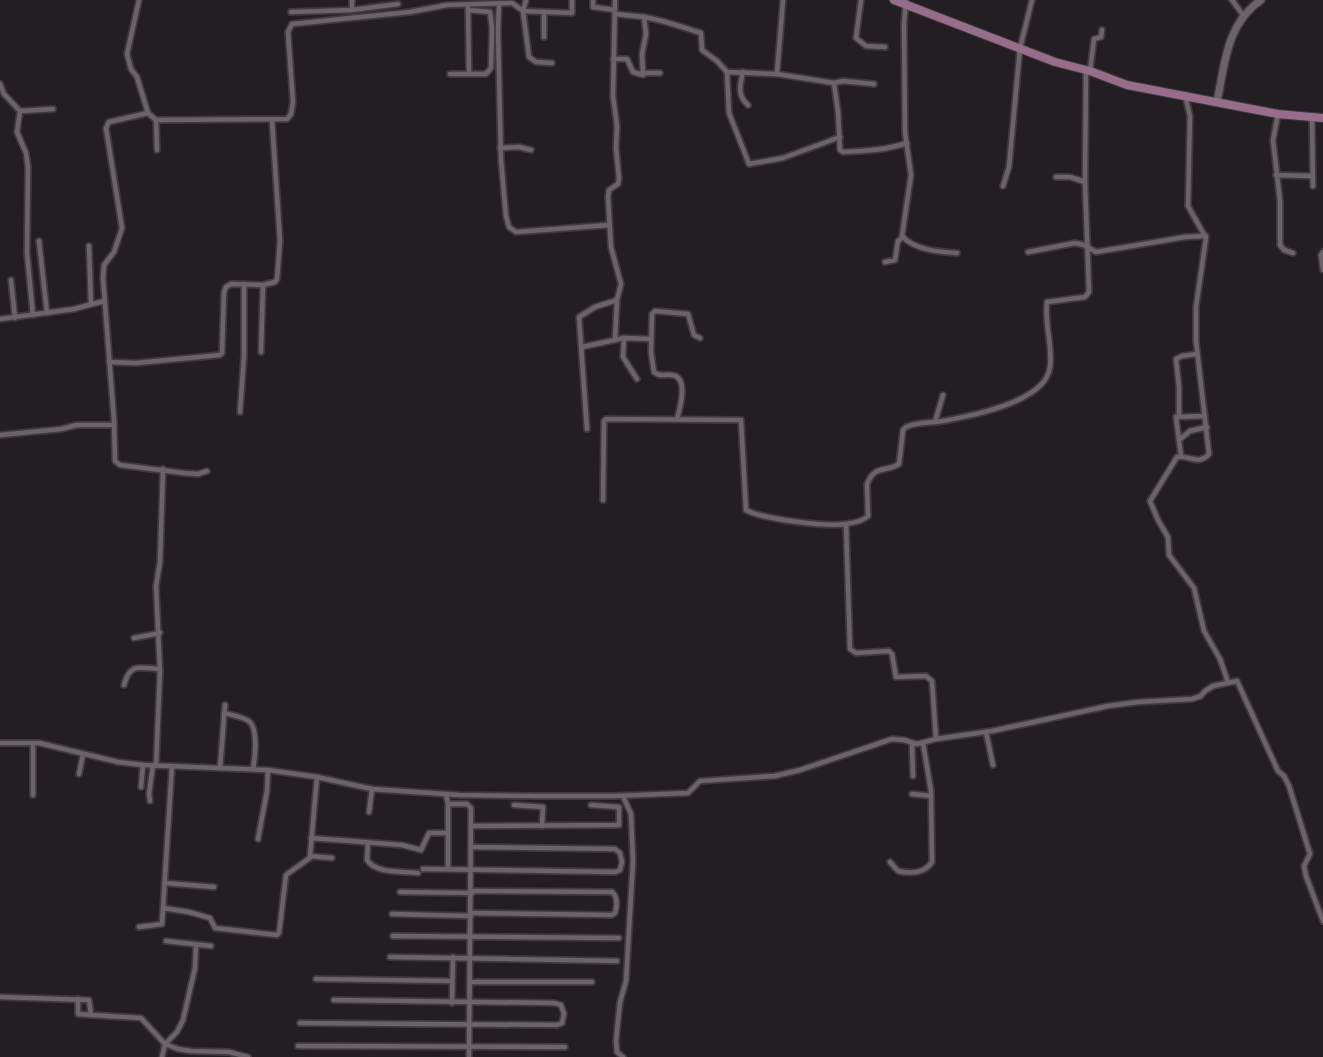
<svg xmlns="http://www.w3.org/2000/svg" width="1323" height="1057" viewBox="0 0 1323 1057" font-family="Ubuntu,sans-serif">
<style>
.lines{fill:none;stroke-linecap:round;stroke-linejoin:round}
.street-casing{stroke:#3f3a3d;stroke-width:8}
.secondary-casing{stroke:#3f3a3d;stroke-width:10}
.primary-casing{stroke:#3f3a3d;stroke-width:10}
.street{stroke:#6a6468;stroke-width:4.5}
.secondary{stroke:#6a6468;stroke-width:7}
.primary{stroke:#976d8a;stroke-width:8}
</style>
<rect width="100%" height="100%" fill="#231e22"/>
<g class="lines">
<g class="street-casing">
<g id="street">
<polyline points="139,0 127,54 131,69 137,77 148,113"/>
<polyline points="352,0 352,10"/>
<polyline points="526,0 523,11 529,57 536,62 552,63"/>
<polyline points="593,0 593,7 615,10"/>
<polyline points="615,0 613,96 617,126 616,148 619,178 618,184 609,190 608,197 611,247 621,284 617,300 615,340"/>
<polyline points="861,0 856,38 866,46 885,47"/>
<path d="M906,0L904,24L905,133L911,175L902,236C914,250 940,252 957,253"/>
<polyline points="1232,0 1243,15"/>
<polyline points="499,3 498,31 501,160 506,216 509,227 516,232 609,225"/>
<polyline points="468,8 469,74"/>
<polyline points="291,12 352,10 398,4"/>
<path d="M644,17C663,20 682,27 701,33L702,50L717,61L727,72L777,74L834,83L843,81L874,84"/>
<polyline points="544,37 544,12"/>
<polyline points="613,59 627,59 633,72 643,75 642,54 646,34 644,17 615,14"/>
<polyline points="1090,71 1094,39 1101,37 1102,30"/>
<polyline points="727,72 729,113 749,164 783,158 840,137"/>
<path d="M743,72C740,84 737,96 748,105"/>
<polyline points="643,73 660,73"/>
<polyline points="450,74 486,74 491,68 492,28 490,12 468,10"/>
<polyline points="777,74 783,0"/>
<path d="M834,83L838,112L840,150L843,152C865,151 886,150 907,143"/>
<polyline points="0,84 4,94 20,111 17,132 26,153 28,167 27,253 33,315"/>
<path d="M1185,95L1190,116L1188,206L1206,238L1196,307V341L1209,454C1199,466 1189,455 1177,457L1150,501L1158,520L1168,537L1169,555L1194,588L1204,631L1220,659L1228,682"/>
<polyline points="20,111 53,109"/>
<polyline points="1278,114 1273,140 1280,201 1280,245 1284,250 1293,253"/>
<polyline points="1312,117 1313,186"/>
<polyline points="156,120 157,150"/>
<polyline points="500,148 519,147 531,150"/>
<polyline points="1276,175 1312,176"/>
<polyline points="1056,177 1070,177 1085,182"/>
<polyline points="1003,186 1009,167 1020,48 1032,0"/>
<polyline points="39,241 47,313"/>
<polyline points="89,246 91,304"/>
<polyline points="1028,252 1075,243 1084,245 1096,252 1185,237 1206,236"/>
<polyline points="1323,252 1321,255 1323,270"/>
<polyline points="885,262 895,260 898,241 903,237"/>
<polyline points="11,280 15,318"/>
<polyline points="263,285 275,282 277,279 280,241 272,120"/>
<polyline points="0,319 74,309 104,301"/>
<polyline points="624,338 623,357 637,379"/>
<polyline points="582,347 624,338 651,339"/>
<polyline points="109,362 136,363 220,355 222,353 224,292 226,287 231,284 263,285 261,352"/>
<polyline points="240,412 244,355 244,284"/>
<polyline points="1179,415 1179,387 1176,359 1182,356 1197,354"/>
<path d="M677,419C680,408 689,377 672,375C664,374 659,377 654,372L651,352L652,314L655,311L688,314L694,335L700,338"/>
<polyline points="935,422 943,395"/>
<polyline points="587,429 579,317 595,307 617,300"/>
<polyline points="0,435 61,429 77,425 114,425"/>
<polyline points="1179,440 1176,417 1205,416"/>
<polyline points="1181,456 1179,440 1190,431 1207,427"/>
<polyline points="207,471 198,474 184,473 120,465 115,461 114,420 103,278 104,265 114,252 122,228 106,128 109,122 148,113 156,120 287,119 291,114 293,102 288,32 292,24 410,12 447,5 512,3 523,11 572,13 572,0"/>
<path d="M603,500L604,421L606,419L741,420L746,510C762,519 827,527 846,524C853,523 863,521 868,516L867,484C875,464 885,473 899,464L903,430L906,427C918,422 931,423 943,421C971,416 1046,402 1050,367C1053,346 1044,323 1047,302L1085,297L1089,292L1085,182L1086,70"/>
<polyline points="846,525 850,649 856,653 889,651 892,654 896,677 926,676 932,681 936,739"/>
<polyline points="134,638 160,633"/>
<path d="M124,685C130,662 140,668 160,669"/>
<path d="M224,713C231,715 240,716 247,720C259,725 255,758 253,769"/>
<polyline points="986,732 993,765"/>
<polyline points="0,743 39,743 118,762 143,765 268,770 317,777 372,789 459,795 537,796 614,796 688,793 700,781 775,776 800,770 892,739 904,740 917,744 936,739 992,731 1108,706 1138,702 1192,699 1201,696 1205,691 1213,686 1237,681 1278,771 1284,776 1289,786 1310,854 1304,866 1306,876 1323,921"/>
<polyline points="912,744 913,776"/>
<polyline points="156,766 160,671 156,586 160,562 163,469"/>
<polyline points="220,768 225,705"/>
<polyline points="79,774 83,754"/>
<polyline points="317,777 310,856 332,858"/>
<polyline points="141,787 143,765"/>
<polyline points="446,794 448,804 467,804 471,808 469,1057"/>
<polyline points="912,794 931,796"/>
<polyline points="33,795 33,743"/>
<polyline points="623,796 631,814 633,861 626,981 620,1002 616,1041 617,1052 623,1057"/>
<polyline points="150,801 149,794 153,765"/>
<polyline points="514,805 543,807 542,826"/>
<polyline points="369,812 372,789"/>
<polyline points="472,826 619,825 619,807 591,805"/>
<polyline points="311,838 402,845 421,850 429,833 448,833"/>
<polyline points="258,839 267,791 268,770"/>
<path d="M368,843L367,860C376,874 403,871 418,873"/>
<path d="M890,862L898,871C911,874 925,873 932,862L931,791L923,743"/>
<polyline points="423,869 615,872 620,870 622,862 620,853 615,849 472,847"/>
<polyline points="448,869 448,804"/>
<polyline points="165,883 214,887"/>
<polyline points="400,892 472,893"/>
<polyline points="163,908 189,912 210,918 215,928 277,935 279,933 286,875 311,857"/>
<path d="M471,913L612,915L615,913C617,906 618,897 612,892L472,891"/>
<polyline points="392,914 471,916"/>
<polyline points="139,927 162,924 172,766"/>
<polyline points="393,936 619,938"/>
<polyline points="166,941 211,946"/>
<polyline points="390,957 617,961"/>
<polyline points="316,979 452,981"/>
<polyline points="471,982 592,982"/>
<polyline points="0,997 89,1000 91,1015 141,1018 165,1044 178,1049 191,1051 229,1052 248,1057"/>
<polyline points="78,999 78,1014 91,1015"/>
<polyline points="452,1003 453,957"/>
<polyline points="300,1023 557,1025 562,1023 564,1014 561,1005 554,1003 334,1000"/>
<polyline points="298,1046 565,1047"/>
<polyline points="162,1057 165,1044 177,1032 183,1020 195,968 196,945"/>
</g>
</g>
<g class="secondary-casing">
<path id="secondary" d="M1217,102C1225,64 1226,24 1261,0"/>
</g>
<g class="primary-casing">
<polyline id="primary" points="894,0 1055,62 1090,71 1127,85 1278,114 1323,118"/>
</g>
<use href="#street" class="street"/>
<use href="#secondary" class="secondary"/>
<use href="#primary" class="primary"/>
</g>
</svg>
